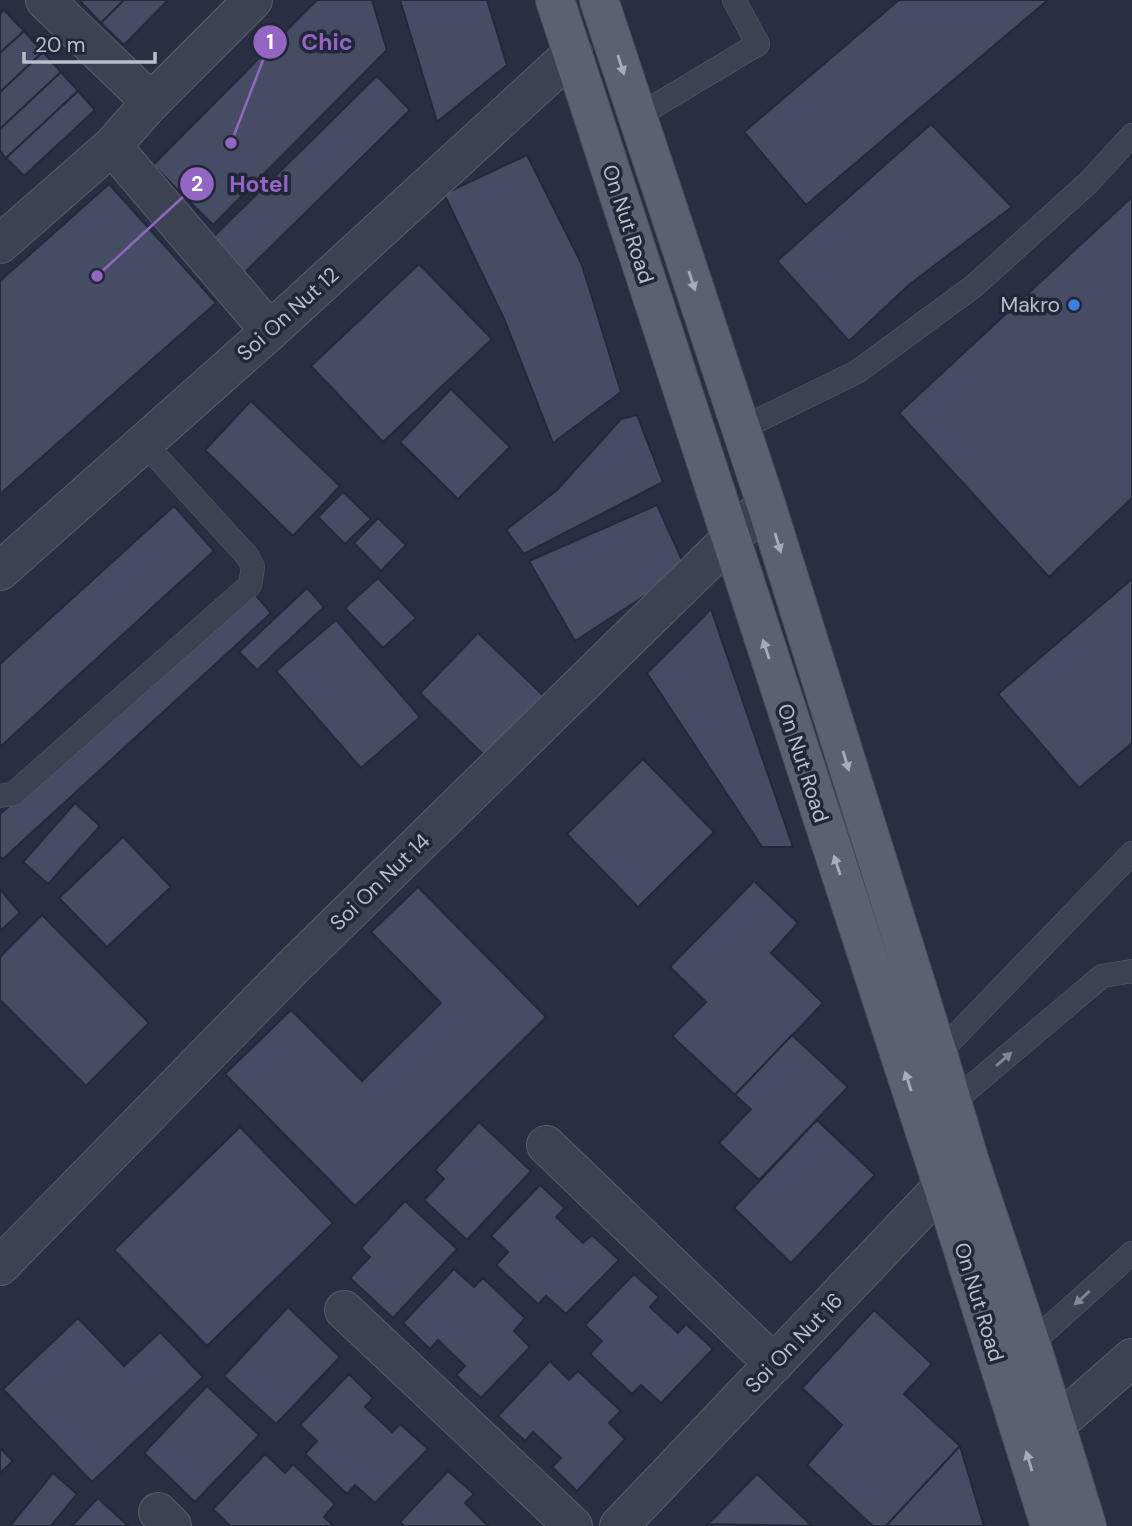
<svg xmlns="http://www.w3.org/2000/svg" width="1132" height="1526" viewBox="0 0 1132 1526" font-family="'DM Sans',sans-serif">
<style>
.building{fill:#454c63;stroke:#24293a;stroke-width:2}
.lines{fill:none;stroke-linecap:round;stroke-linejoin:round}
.lane-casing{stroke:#585d6d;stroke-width:24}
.street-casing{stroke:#585d6d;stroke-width:40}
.primary-casing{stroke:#474b5c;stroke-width:40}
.lane{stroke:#3d4253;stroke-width:23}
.street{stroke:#3d4253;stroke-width:38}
.primary{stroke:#5b6173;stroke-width:38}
.oneway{fill:#a7abba}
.oneway2{fill:#828696}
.shop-dot{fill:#3f7fe0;stroke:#222738;stroke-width:2.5}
.labels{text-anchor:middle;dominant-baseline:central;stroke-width:7;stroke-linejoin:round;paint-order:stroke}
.street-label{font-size:21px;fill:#babecc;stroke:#222738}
.poi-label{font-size:21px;fill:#babecc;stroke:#222738;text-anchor:end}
.leader{fill:none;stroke:#9466c4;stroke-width:2.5}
.callout-dot{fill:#9466c4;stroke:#222738;stroke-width:2.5}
.mark-label{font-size:21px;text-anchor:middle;font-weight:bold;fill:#fff}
.callout-label{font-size:23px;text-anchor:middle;font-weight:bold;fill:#9466c4;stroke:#222738;stroke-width:7;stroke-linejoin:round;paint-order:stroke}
</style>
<rect width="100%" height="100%" fill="#292f43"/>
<g class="building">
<polygon points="79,0 124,0 101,23"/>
<polygon points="124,0 168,0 124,45 101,23"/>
<polygon points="317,0 372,0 387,50 213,225 153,165"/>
<polygon points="400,0 487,0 507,65 437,122"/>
<polygon points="899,0 1048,0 806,205 744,132"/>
<polygon points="4,10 24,31 0,53 0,14"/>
<polygon points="24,31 43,52 0,92 0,53"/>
<polygon points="43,52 61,72 0,129 0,92"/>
<polygon points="61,72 78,91 6,158 0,151 0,129"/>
<polygon points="377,76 410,110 240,277 207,243"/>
<polygon points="78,91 95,110 24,176 6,158"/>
<polygon points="931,124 1012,207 910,284 849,341 777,261"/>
<polygon points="527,155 582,265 621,392 553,443 505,321 444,194"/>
<polygon points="109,184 216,303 0,494 0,281"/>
<polygon points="1132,197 1132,498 1049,577 899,413"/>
<polygon points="419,264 492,339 383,442 311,366"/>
<polygon points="451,389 510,447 458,499 400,442"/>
<polygon points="251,401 340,486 293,536 205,450"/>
<polygon points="637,415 663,482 524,554 506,530 557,490 621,419"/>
<polygon points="343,492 371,519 345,544 318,517"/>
<polygon points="657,505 686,569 575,641 529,561"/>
<polygon points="174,506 214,551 0,747 0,664"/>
<polygon points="378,518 406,545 381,571 354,543"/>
<polygon points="378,578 416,618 383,648 345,608"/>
<polygon points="1132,579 1132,743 1079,788 998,694"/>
<polygon points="307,588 324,607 257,670 239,652"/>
<polygon points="252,591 271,613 3,859 0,856 0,814"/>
<polygon points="711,609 793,847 762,847 647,673"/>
<polygon points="336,620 420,717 361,768 276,671"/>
<polygon points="478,633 548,700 489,760 420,693"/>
<polygon points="643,759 714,832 638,907 567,834"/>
<polygon points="75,803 100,826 48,884 23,862"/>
<polygon points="123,837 171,887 107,947 59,898"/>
<polygon points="754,881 798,923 771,953 823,1003 735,1095 672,1036 706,1002 670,967"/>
<polygon points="418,887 546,1017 355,1206 225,1074 291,1010 362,1081 441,1003 371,932"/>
<polygon points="0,889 20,913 0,931"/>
<polygon points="42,915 149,1023 86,1086 0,1000 0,957"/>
<polygon points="792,1035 848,1087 759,1180 719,1143 751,1109 735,1095"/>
<polygon points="817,1120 875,1175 791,1263 734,1208"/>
<polygon points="479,1122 531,1171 467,1240 424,1200 444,1179 435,1170"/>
<polygon points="240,1127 333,1223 207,1346 114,1250"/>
<polygon points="540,1185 565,1208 556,1217 583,1243 592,1235 619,1260 566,1314 546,1296 538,1304 496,1265 508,1252 491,1236"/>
<polygon points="405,1201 457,1249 393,1318 350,1278 370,1257 361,1248"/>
<polygon points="454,1269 474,1287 483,1278 525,1318 514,1331 530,1347 481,1398 456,1375 465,1366 438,1340 430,1349 403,1323"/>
<polygon points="634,1274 659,1297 650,1307 678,1333 686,1324 713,1349 661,1403 641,1385 632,1394 590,1354 602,1341 585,1325"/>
<polygon points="288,1307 340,1357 276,1424 224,1376"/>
<polygon points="874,1310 932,1364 904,1394 960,1446 886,1526 873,1526 807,1465 842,1425 802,1388"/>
<polygon points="78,1318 124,1366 160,1332 203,1377 92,1482 3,1389"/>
<polygon points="550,1361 569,1380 578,1371 621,1411 609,1423 625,1439 577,1491 552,1467 561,1458 533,1432 525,1441 498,1416"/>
<polygon points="349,1374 373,1398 365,1407 392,1432 400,1424 428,1449 375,1503 355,1485 347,1494 305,1454 317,1441 300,1425"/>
<polygon points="207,1386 259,1435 195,1502 144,1453"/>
<polygon points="960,1446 984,1526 886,1526"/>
<polygon points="0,1448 13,1461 0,1473"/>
<polygon points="265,1454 285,1473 293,1464 335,1504 324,1517 334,1526 230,1526 213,1509"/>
<polygon points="448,1471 474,1494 465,1503 488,1526 404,1526 400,1522"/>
<polygon points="53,1473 77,1494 51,1526 10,1526"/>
<polygon points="757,1474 812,1526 708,1524"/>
<polygon points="98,1498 128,1526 72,1526"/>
</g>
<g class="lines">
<g class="lane-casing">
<g id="lane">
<polyline points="638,116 758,44 734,0"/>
<polyline points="740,429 857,372 974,286 1089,182 1132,135"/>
<polyline points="0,796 13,794 250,585 253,567 248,557 144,443"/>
<polyline points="938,1054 1132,853"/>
<polyline points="946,1108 1102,976 1132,971"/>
<polyline points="1025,1349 1132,1253"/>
</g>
</g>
<g class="street-casing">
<g id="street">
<polyline points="45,0 151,102"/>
<polyline points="112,146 270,331"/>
<polyline points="0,244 112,146 151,102 253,0"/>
<polyline points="0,571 270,331 573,53"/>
<polyline points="546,1145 774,1364"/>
<polyline points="0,1266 292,968 766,504"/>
<polyline points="344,1310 573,1526"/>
<polyline points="1057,1424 1132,1358"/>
<polyline points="158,1512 172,1526"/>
<polyline points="619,1526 962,1166"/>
</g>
</g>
<g class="primary-casing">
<g id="primary">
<polyline points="555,0 943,1187 1050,1526"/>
<polyline points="599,0 766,504 938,1054 969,1159 1031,1344 1087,1526"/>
</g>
</g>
<use href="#lane" class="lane"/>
<use href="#street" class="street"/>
<use href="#primary" class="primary"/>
</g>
<defs><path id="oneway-solid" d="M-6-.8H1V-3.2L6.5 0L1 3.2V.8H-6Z" transform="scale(1.75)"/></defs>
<g class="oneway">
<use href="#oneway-solid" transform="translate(621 65) rotate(72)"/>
<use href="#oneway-solid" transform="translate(692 281) rotate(72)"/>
<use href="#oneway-solid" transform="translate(778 543) rotate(73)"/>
<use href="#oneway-solid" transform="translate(766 649) rotate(-108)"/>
<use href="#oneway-solid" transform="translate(846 761) rotate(73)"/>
<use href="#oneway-solid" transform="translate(837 865) rotate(-108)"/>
<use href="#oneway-solid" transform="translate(908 1081) rotate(-108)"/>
<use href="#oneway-solid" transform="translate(1029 1461) rotate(-107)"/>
</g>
<g class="oneway2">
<use href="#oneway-solid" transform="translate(1004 1059) rotate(-41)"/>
<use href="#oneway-solid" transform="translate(1082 1298) rotate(138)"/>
</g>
<circle class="shop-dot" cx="1074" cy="305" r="7"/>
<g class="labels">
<g class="street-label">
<text transform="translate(628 224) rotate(72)">On Nut Road</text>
<text transform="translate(288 314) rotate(-42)">Soi On Nut 12</text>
<text transform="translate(803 763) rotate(72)">On Nut Road</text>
<text transform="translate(380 882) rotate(-44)">Soi On Nut 14</text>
<text transform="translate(979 1302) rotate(73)">On Nut Road</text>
<text transform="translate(794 1343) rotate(-46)">Soi On Nut 16</text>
</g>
<g class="poi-label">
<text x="1060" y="305">Makro</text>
</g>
</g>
<path class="leader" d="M231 143L270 42M97 276L197 184"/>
<g class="callout-dot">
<circle cx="231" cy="143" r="7"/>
<circle cx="97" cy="276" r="7"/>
<circle cx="270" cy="42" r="18"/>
<circle cx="197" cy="184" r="18"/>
</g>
<g class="mark-label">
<text x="270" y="49">1</text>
<text x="197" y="191">2</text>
</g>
<g class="callout-label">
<text x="327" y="50">Chic</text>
<text x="259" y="192">Hotel</text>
</g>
<path d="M24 52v10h131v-10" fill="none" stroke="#babecc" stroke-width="3.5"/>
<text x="35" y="52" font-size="21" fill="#babecc" stroke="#222738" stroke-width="5" paint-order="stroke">20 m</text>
</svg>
